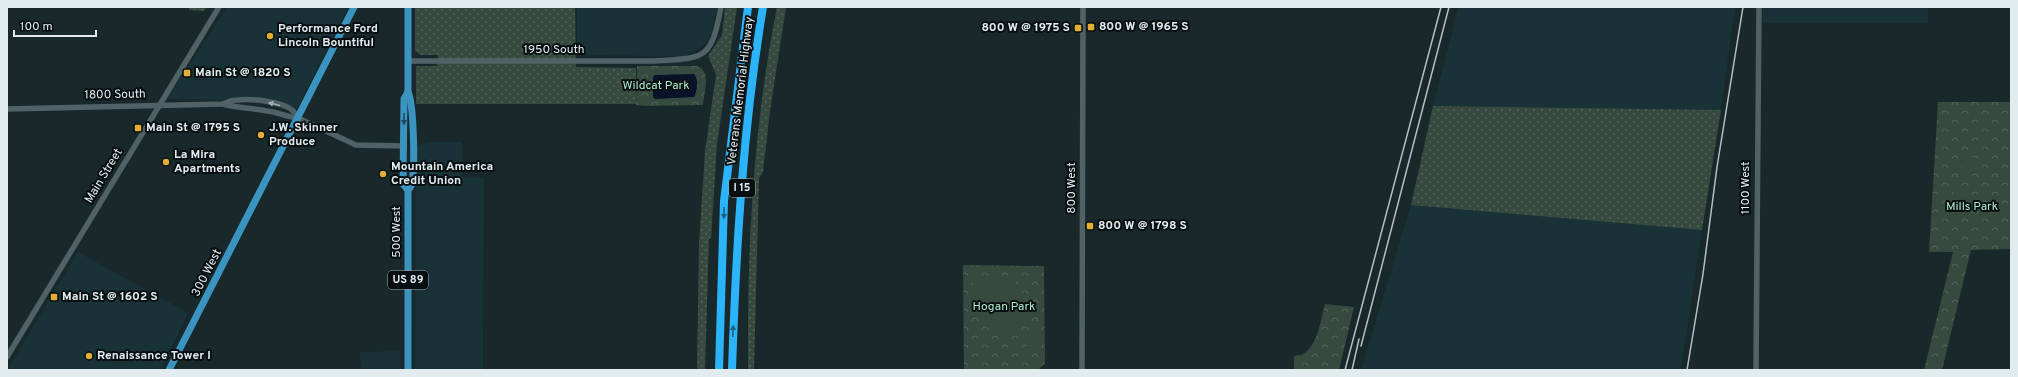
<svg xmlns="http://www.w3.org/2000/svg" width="2018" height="377" viewBox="0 0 2018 377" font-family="Overpass,sans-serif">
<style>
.built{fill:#193237}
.grass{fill:url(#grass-dots)}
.forest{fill:url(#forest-crowns)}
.pitch{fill:#364a3f}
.water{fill:#081228}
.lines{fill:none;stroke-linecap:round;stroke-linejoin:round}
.minor{stroke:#516266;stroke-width:5.5}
.major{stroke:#3b93bf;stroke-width:7}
.highway{stroke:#2cb4fb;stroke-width:8}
.rail{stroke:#b5c0c3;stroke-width:1.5}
.oneway{fill:#a1aeb1}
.oneway2{fill:#1f4a5f}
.oneway3{fill:#1a6286}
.poi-dot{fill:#e3ae35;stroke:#090f11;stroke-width:1.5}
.labels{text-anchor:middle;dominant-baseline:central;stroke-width:4;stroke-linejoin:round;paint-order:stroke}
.shield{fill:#090f11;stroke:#a1aaac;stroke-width:1}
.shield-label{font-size:11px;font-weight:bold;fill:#e2ecee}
.poi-label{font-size:12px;font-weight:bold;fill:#e2ecee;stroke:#090f11;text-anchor:start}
.street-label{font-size:12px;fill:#e2ecee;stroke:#090f11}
.park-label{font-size:12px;fill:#aeebcb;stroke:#090f11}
</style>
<defs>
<pattern id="grass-dots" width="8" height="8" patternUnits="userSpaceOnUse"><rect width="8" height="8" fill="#364a3f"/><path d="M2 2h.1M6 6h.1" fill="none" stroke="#53645b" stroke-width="1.8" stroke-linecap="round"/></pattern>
<pattern id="forest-crowns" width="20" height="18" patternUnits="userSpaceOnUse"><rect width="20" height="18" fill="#364a3f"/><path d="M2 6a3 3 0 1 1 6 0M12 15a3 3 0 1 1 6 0" fill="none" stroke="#53645b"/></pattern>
</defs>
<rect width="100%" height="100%" fill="#18282b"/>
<g class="built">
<polygon points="227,7 348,7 296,111 262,100 167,99"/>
<polygon points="577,7 717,7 712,30 707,42 700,48 684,56 661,56 577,55"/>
<polygon points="1459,7 1735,7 1721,110 1433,106"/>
<rect x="1763" y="7" width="165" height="16"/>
<polygon points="428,142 462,142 462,177 484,178 483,370 415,370 416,148 418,145"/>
<polygon points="1411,205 1702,230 1681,370 1361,370"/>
<polygon points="78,252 188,313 161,370 7,370"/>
<polygon points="400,351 400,370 361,370 360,352"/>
</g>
<g class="grass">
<polygon points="189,7 207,7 204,11 189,10"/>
<polygon points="415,7 575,7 576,67 636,68 636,104 416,104 416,66 437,66 438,55 420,55 415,51"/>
<polygon points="725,7 737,7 717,144 711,238 709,239 705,370 697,370 699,243 705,151 716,75 708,56 722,35"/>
<path d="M777,7H786L770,111L763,172L759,178L754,370H748C747,249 753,127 777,7Z"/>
<polygon points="1433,106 1721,110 1702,230 1411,205"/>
</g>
<g class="forest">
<path d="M637,66H697C712,71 704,93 703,105L646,106L636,105Z"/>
<polygon points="1938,102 2011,102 2011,249 1971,250 1942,370 1924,370 1953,252 1929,252"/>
<polygon points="963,265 1044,266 1045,363 1038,370 964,370"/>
<path d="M1325,304L1354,307L1339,370H1294V356C1317,356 1320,321 1325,304Z"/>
</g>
<g class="pitch">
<polygon points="1964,157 1974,158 1972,177 1961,175"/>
<polygon points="1954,192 1968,193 1967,210 1953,209"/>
<path d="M973,276H1016V292C1030,295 1034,304 1034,317L1006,343L973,311L976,303H973Z"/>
<rect x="1027" y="332" width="13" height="17"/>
</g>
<path class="water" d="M694,74C699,79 697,92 694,97L655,99L653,97V77L655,75Z"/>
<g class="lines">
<g class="minor">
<path d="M408,61H654C705,58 711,61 721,7"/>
<path d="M223,104C237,108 252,108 267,111C277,112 287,117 298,118L356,145L404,146"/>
<path d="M7,109L223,104C227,102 233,100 238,100C250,98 283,102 292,110C294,112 296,115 298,118"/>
<polyline points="7,357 219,7"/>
<polyline points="1082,370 1083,7"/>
<polyline points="1756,370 1759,7"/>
</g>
<g class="major">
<path d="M408,92C414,104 415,167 412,182C412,185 410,188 408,190"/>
<polyline points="169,370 354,7"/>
<polyline points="408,370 408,190 403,184 404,99 408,92 408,7"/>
</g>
<g class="highway">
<polyline points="719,370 724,201 748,7"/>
<path d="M732,370C736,249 743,127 763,7"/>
</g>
<g class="rail">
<polyline points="1361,346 1449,7"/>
<polyline points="1345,370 1441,7"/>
<polyline points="1352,370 1359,339"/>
<polyline points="1687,370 1703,274 1717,167 1743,7"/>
</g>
</g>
<defs><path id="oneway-solid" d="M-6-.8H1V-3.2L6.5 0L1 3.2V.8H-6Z"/></defs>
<use class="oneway" href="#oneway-solid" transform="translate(274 104) rotate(-166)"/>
<use class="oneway2" href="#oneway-solid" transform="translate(404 119) rotate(90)"/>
<g class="oneway3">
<use href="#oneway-solid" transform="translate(724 213) rotate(92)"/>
<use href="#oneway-solid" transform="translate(733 331) rotate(-88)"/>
</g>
<g class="poi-dot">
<rect x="1087" y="23" width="8" height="8" rx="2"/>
<rect x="1074" y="24" width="8" height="8" rx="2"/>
<circle cx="270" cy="36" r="4"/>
<rect x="183" y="69" width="8" height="8" rx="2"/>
<rect x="134" y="124" width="8" height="8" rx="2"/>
<circle cx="261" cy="135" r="4"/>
<circle cx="166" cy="162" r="4"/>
<circle cx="383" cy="174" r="4"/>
<rect x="1086" y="222" width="8" height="8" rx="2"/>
<rect x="50" y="293" width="8" height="8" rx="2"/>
<circle cx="89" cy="356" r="4"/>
</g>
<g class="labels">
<g class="shield">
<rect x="729" y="179" width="26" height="18" rx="3"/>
<rect x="388" y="271" width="40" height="18" rx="3"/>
</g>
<g class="shield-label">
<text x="742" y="188">I 15</text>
<text x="408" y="280">US 89</text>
</g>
<g class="poi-label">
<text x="1099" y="27">800 W @ 1965 S</text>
<text x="1070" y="28" text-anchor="end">800 W @ 1975 S</text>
<text x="278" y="29">Performance Ford<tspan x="278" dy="14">Lincoln Bountiful</tspan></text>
<text x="195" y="73">Main St @ 1820 S</text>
<text x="146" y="128">Main St @ 1795 S</text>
<text x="269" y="128">J.W. Skinner<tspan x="269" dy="14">Produce</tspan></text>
<text x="174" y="155">La Mira<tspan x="174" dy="14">Apartments</tspan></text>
<text x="391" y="167">Mountain America<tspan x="391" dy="14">Credit Union</tspan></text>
<text x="1098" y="226">800 W @ 1798 S</text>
<text x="62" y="297">Main St @ 1602 S</text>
<text x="97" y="356">Renaissance Tower I</text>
</g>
<g class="street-label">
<text x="554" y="50">1950 South</text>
<text transform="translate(741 91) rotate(-83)">Veterans Memorial Highway</text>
<text transform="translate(115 95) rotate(-1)">1800 South</text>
<text transform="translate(104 176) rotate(-59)">Main Street</text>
<text transform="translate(1072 188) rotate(-90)">800 West</text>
<text transform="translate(1746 188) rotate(-90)">1100 West</text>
<text transform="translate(397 232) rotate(-90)">500 West</text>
<text transform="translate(207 273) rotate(-63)">300 West</text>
</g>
<g class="park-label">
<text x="656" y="86">Wildcat Park</text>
<text x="1972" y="207">Mills Park</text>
<text x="1004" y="307">Hogan Park</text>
</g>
</g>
<rect width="2018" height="377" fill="none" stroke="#e2ecee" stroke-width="16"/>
<path d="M14 30v6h82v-6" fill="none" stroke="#e2ecee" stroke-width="2"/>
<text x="20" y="30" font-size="12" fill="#e2ecee" stroke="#090f11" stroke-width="3" paint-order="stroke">100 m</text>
</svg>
